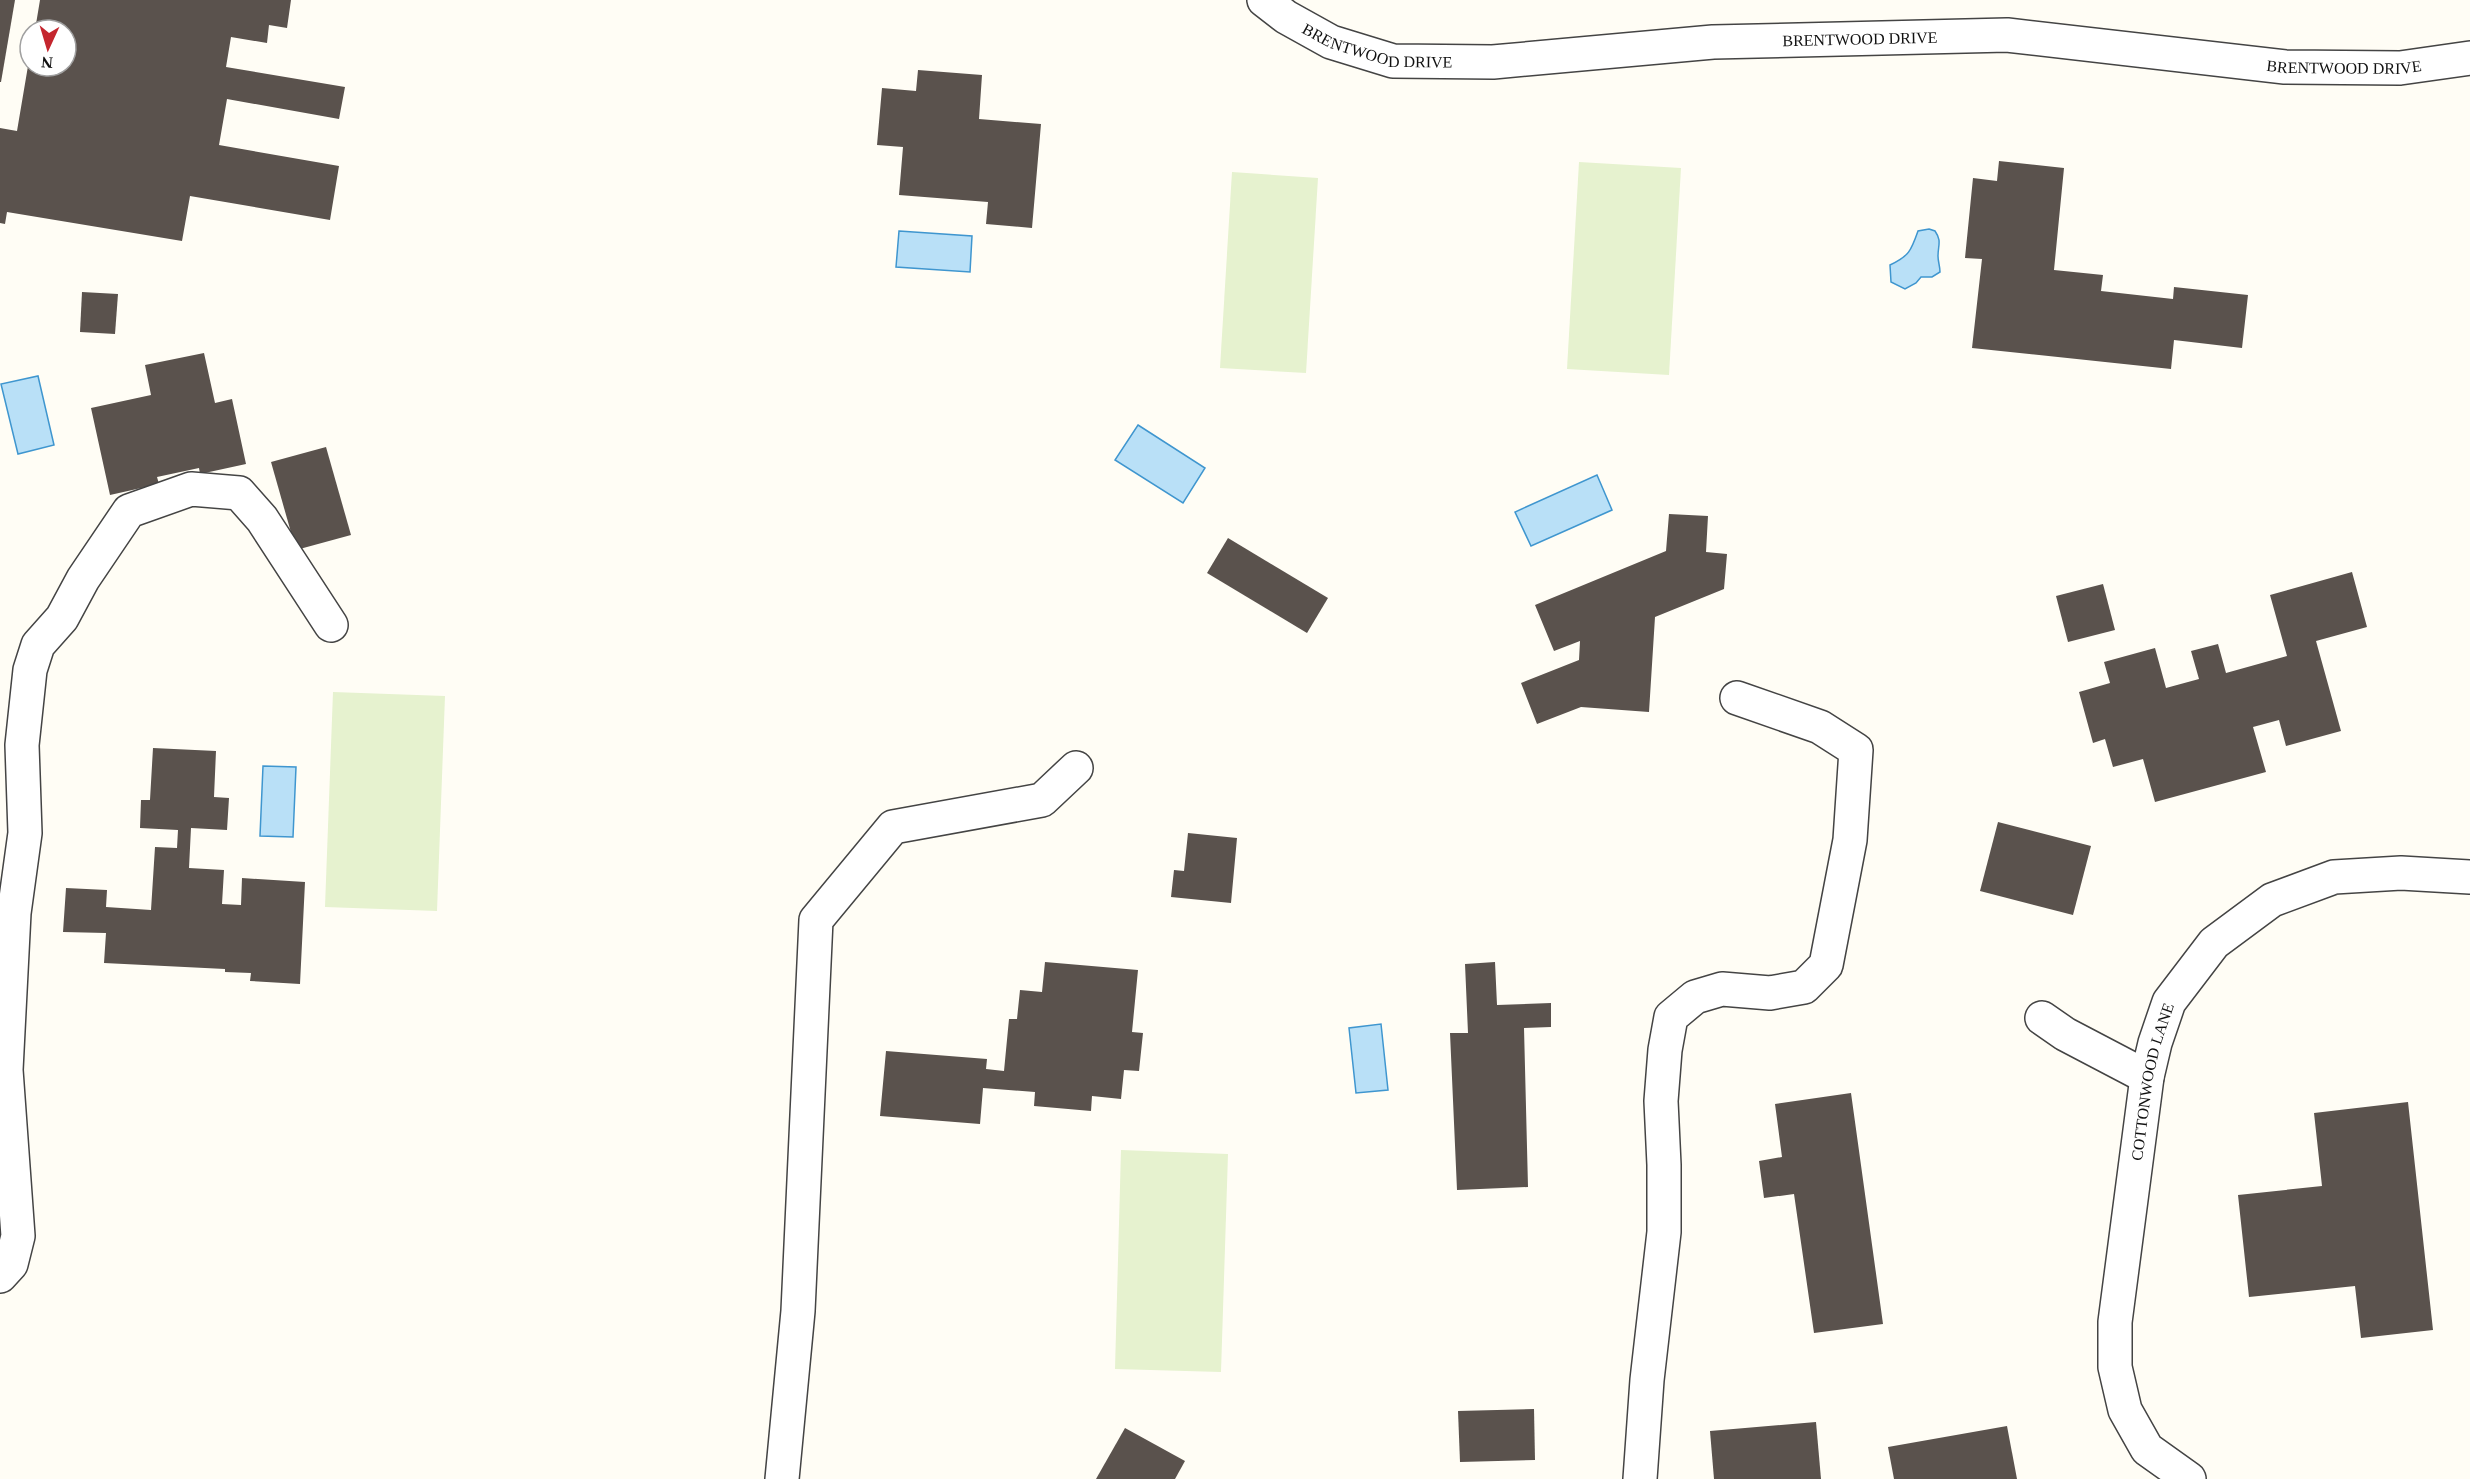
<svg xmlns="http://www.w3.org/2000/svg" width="2470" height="1479" viewBox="0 0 2470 1479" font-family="Georgia,serif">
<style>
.pitch{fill:#e6f2cf}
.water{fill:#b9e0f7;stroke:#3f96cf;stroke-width:1.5}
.building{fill:#5a524d}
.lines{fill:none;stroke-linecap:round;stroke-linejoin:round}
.minor-casing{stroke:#444;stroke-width:36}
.minor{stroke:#fff;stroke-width:33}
.labels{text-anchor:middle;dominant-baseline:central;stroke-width:6;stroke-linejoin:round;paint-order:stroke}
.street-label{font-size:16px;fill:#111;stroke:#fff}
</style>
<rect width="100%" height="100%" fill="#fffdf5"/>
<g class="pitch">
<polygon points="1579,162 1681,168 1669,375 1567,369"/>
<polygon points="1232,172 1318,178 1306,373 1220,368"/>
<polygon points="333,692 445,696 437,911 325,907"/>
<polygon points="1121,1150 1228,1154 1221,1372 1115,1369"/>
</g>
<g class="water">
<path d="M1929,229L1935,231C1942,241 1938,245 1938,256C1938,262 1940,266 1940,272L1932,277H1921L1916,283L1905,289L1891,282L1890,265C1909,256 1911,251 1918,231Z"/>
<polygon points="899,231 972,236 970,272 896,267"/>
<polygon points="38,376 54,445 18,454 1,384"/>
<polygon points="1138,425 1205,468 1183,503 1115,460"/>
<polygon points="1597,475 1612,510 1531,546 1515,512"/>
<polygon points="263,766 296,767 293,837 260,836"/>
<polygon points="1381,1024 1388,1090 1356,1093 1349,1028"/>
</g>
<g class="building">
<polygon points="0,0 15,0 1,82 0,82"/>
<polygon points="40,0 291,0 287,28 269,25 267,43 231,37 226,67 345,87 339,119 227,99 219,145 339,166 330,220 190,196 182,241 7,212 5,224 0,223 0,128 17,131 28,66 66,66 66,30 35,30"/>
<polygon points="918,70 982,75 979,119 1041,124 1032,228 986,224 988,202 899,195 903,147 877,145 882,88 916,91"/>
<polygon points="1999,161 2064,168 2054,270 2103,275 2101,291 2173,299 2174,287 2248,295 2242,348 2174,340 2171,369 1972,348 1982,259 1965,258 1973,178 1997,181"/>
<polygon points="82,292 118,294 115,334 80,332"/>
<polygon points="204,353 215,403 232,399 246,464 200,474 199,468 157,477 159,484 110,495 91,408 151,395 145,365"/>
<polygon points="326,447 351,535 296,550 271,462"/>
<polygon points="1669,514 1708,516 1706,552 1727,554 1724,589 1655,617 1649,712 1581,707 1537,724 1521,683 1579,660 1580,641 1554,651 1535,605 1666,551"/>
<polygon points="1228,538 1328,598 1307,633 1207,573"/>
<polygon points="2352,572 2367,627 2316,641 2341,731 2286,746 2279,720 2253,727 2266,772 2155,802 2143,759 2113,767 2105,739 2093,743 2079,692 2110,683 2104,662 2155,648 2166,688 2199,679 2191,651 2218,644 2226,673 2287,656 2270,595"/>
<polygon points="2103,584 2115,630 2068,642 2056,596"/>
<polygon points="153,748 216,751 214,797 229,798 227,830 191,828 189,868 224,870 222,904 241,905 242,878 305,882 300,984 250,981 251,973 225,972 225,969 104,963 106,933 63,932 66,888 107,890 106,907 151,910 155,847 177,848 178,830 140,828 141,800 150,800"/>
<polygon points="1998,822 2091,846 2073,915 1980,891"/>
<polygon points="1188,833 1237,838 1231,903 1171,897 1174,870 1184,871"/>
<polygon points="1045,962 1138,970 1132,1032 1143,1033 1139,1071 1124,1070 1121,1099 1092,1096 1091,1111 1034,1106 1035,1092 983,1088 980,1124 880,1116 886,1051 987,1059 986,1069 1004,1071 1009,1019 1017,1019 1020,990 1042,992"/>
<polygon points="1495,962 1497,1005 1551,1003 1551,1027 1524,1028 1528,1187 1457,1190 1450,1033 1468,1033 1465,964"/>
<polygon points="1851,1093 1883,1324 1814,1333 1794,1194 1764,1198 1759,1161 1782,1157 1775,1104"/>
<polygon points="2408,1102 2433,1330 2361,1338 2355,1286 2249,1297 2238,1195 2322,1186 2314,1113"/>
<polygon points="1534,1409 1535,1460 1460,1462 1458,1411"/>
<polygon points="1816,1422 1821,1479 1714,1479 1710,1431"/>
<polygon points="2007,1426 2017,1479 1894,1479 1888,1447"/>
<polygon points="1125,1428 1185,1461 1175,1479 1096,1479"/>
</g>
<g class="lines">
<g class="minor-casing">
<g id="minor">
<path id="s1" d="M1264,0L1286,17L1331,42L1393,61L1493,62L1713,42L2007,35L2285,67L2400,68L2470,58"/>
<polyline points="2042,1018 2065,1034 2147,1077"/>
<polyline points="0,1276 11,1264 18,1236 6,1070 14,913 25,833 22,745 30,670 38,645 62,618 83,579 129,511 191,489 239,493 262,519 331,625"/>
<polyline points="782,1479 798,1311 816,920 893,827 1042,800 1076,768"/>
<polyline points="1640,1479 1647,1380 1664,1232 1664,1165 1661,1101 1665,1050 1671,1017 1695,997 1722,989 1770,993 1804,987 1826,965 1850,840 1856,750 1820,727 1737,698"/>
<path id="s2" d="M2189,1479L2147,1449L2125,1410L2115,1367V1322L2147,1077L2155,1043L2169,1002L2214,943L2272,900L2334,877L2401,873L2470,877"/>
</g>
</g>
<use href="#minor" class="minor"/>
</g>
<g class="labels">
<g class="street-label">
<text stroke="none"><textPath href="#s1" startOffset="612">BRENTWOOD DRIVE</textPath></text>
<text stroke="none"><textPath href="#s1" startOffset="126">BRENTWOOD DRIVE</textPath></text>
<text stroke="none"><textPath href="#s1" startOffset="1098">BRENTWOOD DRIVE</textPath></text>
<text stroke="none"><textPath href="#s2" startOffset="429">COTTONWOOD LANE</textPath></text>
</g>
</g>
<g transform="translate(48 48) rotate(184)"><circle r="28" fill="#ffffff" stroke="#a0a0a0" stroke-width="1.5"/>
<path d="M0-4.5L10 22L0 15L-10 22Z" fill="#c4262e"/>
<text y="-9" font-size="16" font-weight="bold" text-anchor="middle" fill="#111111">N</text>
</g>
</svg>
